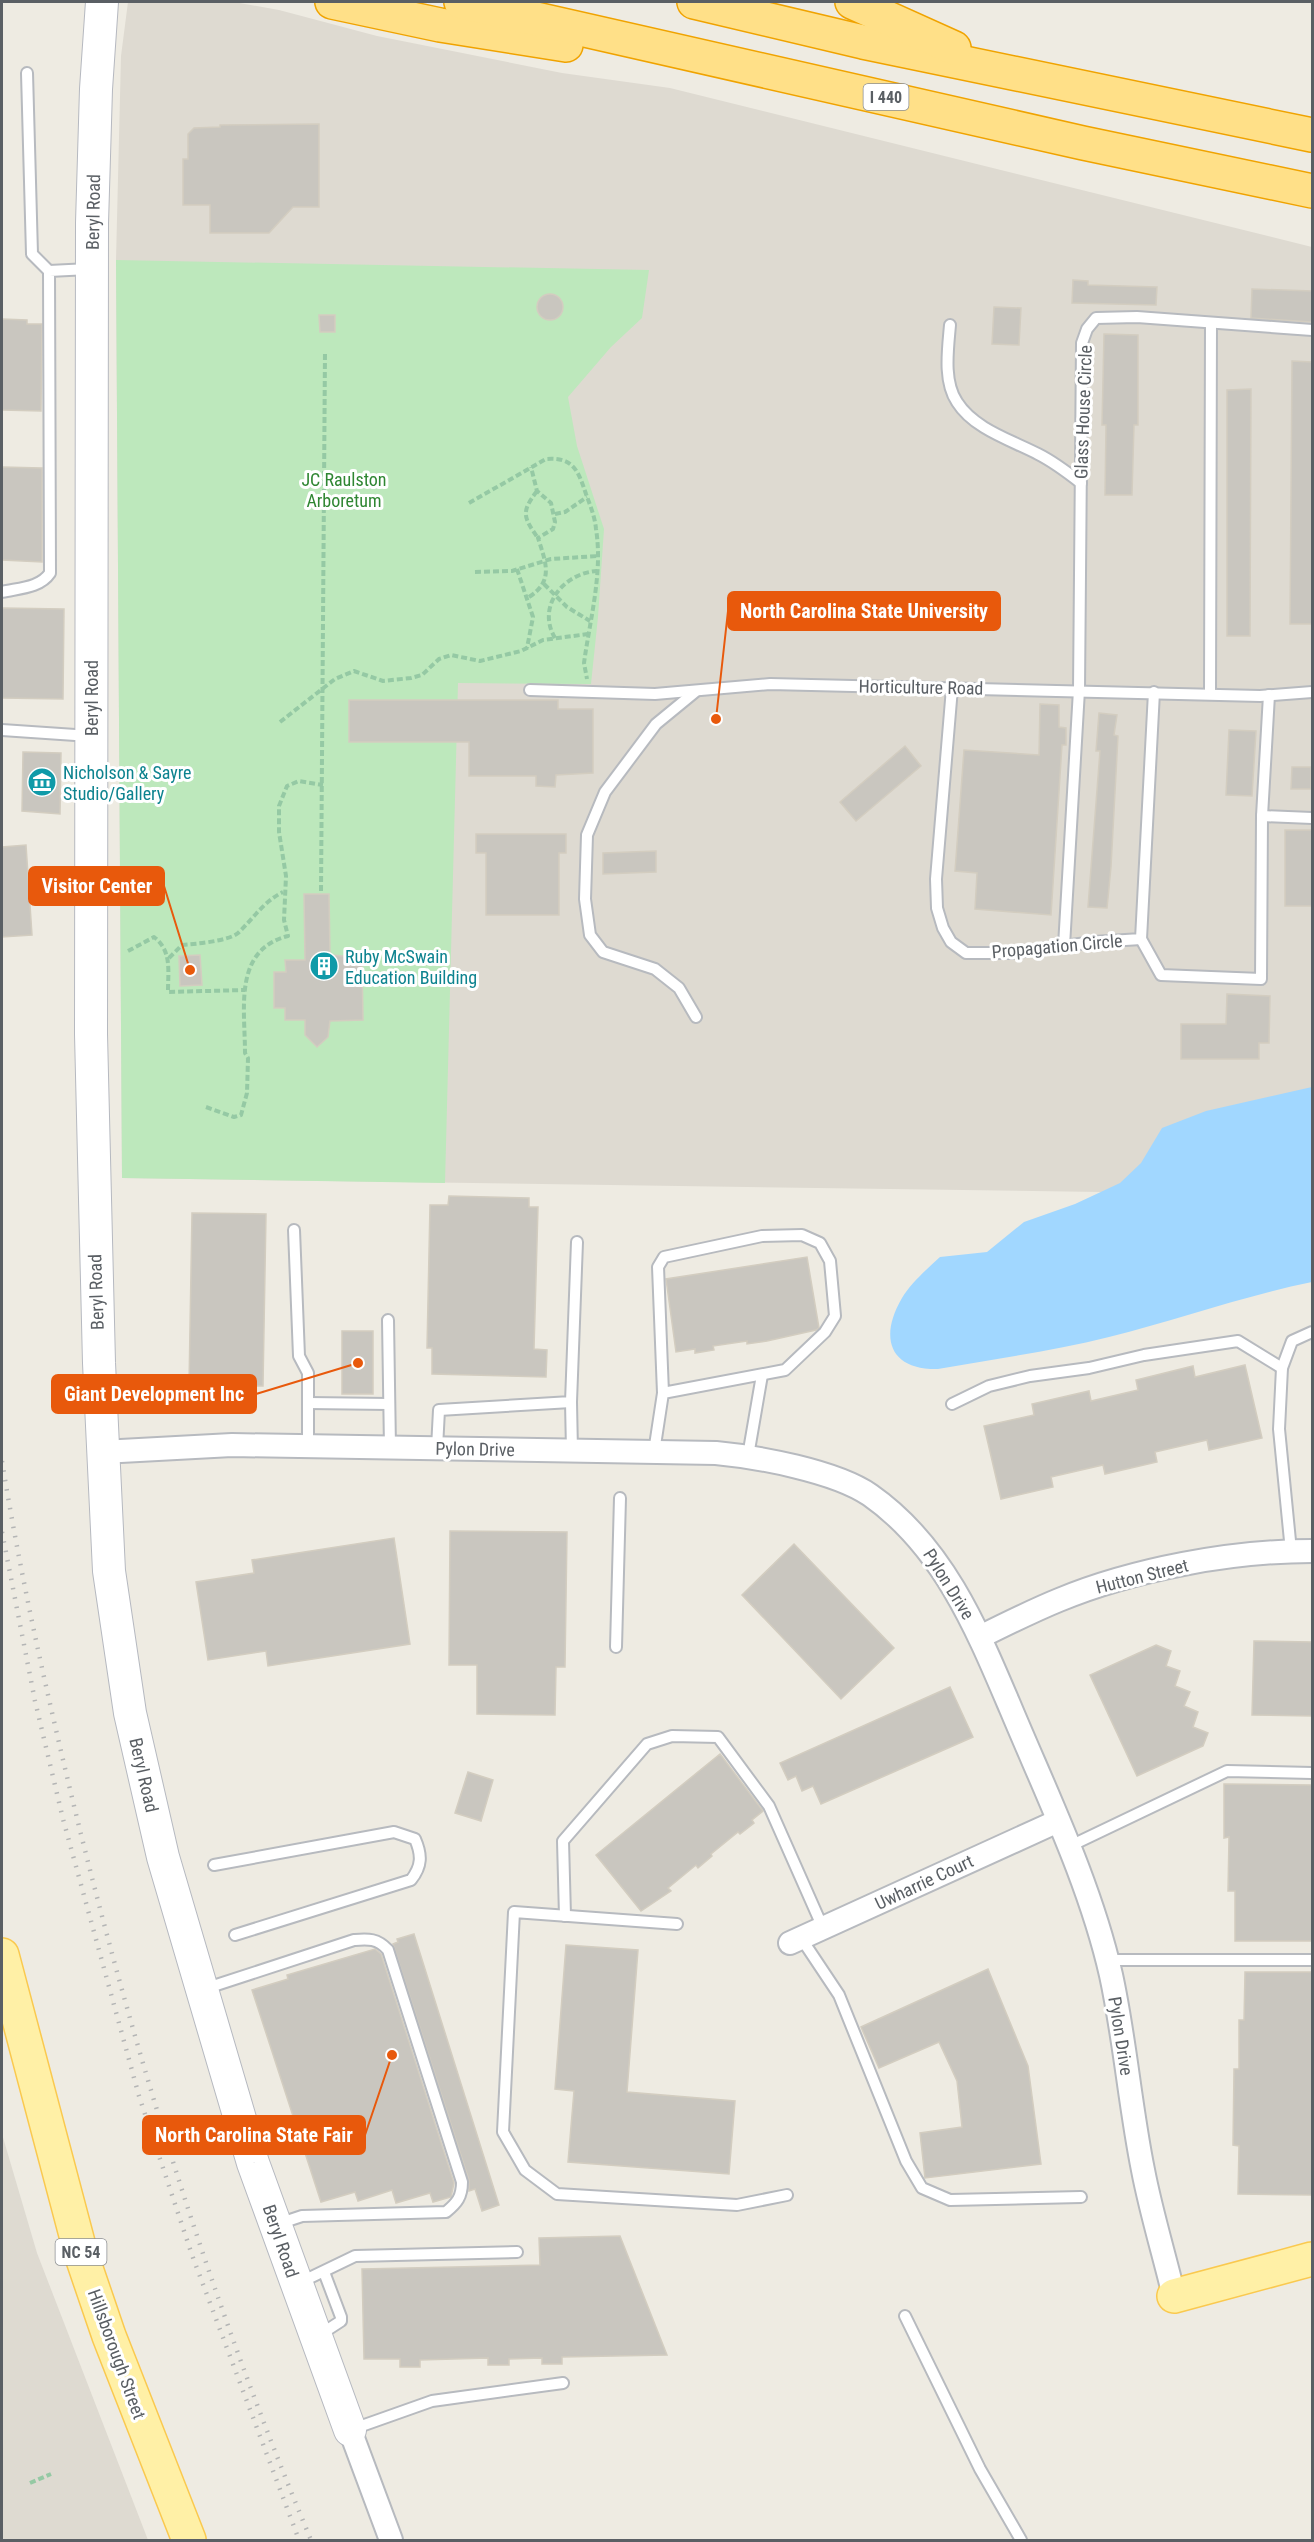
<svg xmlns="http://www.w3.org/2000/svg" width="1314" height="2542" viewBox="0 0 1314 2542" font-family="'Roboto Condensed',sans-serif">
<style>
.education{fill:#dedad1}
.green{fill:#bde8bc}
.water{fill:#a1d7ff}
.building{fill:#c9c6bf;stroke:#d3cdc0;stroke-width:1.5}
.lines{fill:none;stroke-linecap:round;stroke-linejoin:round}
.lane-casing{stroke:#b7babf;stroke-width:14}
.street-casing{stroke:#b7babf;stroke-width:26}
.secondary-casing{stroke:#b6b9c0;stroke-width:34}
.primary-casing{stroke:#fac94f;stroke-width:36}
.highway-casing{stroke:#f0a300;stroke-width:36}
.path{stroke:#95c9a4;stroke-width:4;stroke-dasharray:6 3;stroke-linecap:butt}
.lane{stroke:#fff;stroke-width:10}
.street{stroke:#fff;stroke-width:22}
.secondary{stroke:#fff;stroke-width:32}
.primary{stroke:#fff0a6;stroke-width:33}
.highway{stroke:#ffe088;stroke-width:33}
.rail{stroke:#b4b5b5;stroke-width:4.5;stroke-dasharray:1.5 8;stroke-linecap:butt}
.labels{text-anchor:middle;dominant-baseline:central;stroke-width:6;stroke-linejoin:round;paint-order:stroke}
.shield{fill:#fff;stroke:#8c8f92;stroke-width:1.5}
.shield-label{font-size:16px;font-weight:bold;fill:#5a5f64}
.street-label{font-size:18px;fill:#5a5f64;stroke:#fff}
.park-label{font-size:18px;fill:#2f8632;stroke:#fff}
.culture-label{font-size:18px;fill:#0d838f;stroke:#fff;text-anchor:start}
.leader{fill:none;stroke:#e8590c;stroke-width:2}
.callout-dot{fill:#e8590c;stroke:#fff;stroke-width:2}
.callout{fill:#e8590c;stroke:#e8590c;stroke-width:2}
.callout-label{font-size:20px;text-anchor:middle;font-weight:bold;fill:#fff}
</style>
<rect width="100%" height="100%" fill="#eeebe2"/>
<g class="education">
<polygon points="128,2 234,2 279,10 377,36 562,73 670,88 1312,247 1312,1195 122,1178 116,260 121,56"/>
<polygon points="2,2134 37,2253 148,2540 2,2540"/>
</g>
<polygon class="green" points="116,260 649,270 642,318 611,347 568,397 577,446 604,529 598,617 591,684 458,683 445,1183 122,1178"/>
<path class="water" d="M1312,1087V1282C1243,1296 1177,1320 1109,1337C1053,1351 995,1359 938,1369C889,1370 879,1337 902,1298C911,1283 927,1269 940,1257L987,1252L1024,1222L1075,1204L1120,1183L1141,1163L1162,1128L1206,1111Z"/>
<g class="building">
<polygon points="319,124 319,207 293,207 269,233 210,233 210,205 183,205 183,159 188,159 188,134 194,128 220,127 220,125"/>
<polygon points="1073,280 1088,281 1088,285 1157,287 1156,305 1072,303"/>
<polygon points="1252,289 1312,291 1312,322 1251,318"/>
<circle cx="550" cy="307" r="13"/>
<polygon points="994,307 1021,308 1019,345 992,344"/>
<polygon points="319,315 335,315 335,332 320,332"/>
<polygon points="2,319 27,320 27,324 42,324 41,411 2,410"/>
<polygon points="1104,334 1138,335 1138,425 1134,425 1132,495 1105,495 1106,425 1102,425"/>
<polygon points="1292,361 1312,362 1312,624 1290,624"/>
<polygon points="1251,389 1250,636 1227,636 1227,390"/>
<polygon points="2,467 42,468 42,562 2,560"/>
<polygon points="2,608 64,609 63,699 2,698"/>
<polygon points="349,700 558,700 558,709 593,709 593,773 556,775 555,787 536,786 536,776 469,776 469,742 349,742"/>
<polygon points="1040,704 1059,705 1059,727 1066,728 1066,745 1062,745 1051,915 975,909 977,873 955,871 964,750 1039,755"/>
<polygon points="1099,713 1117,715 1114,735 1118,736 1111,867 1107,908 1088,907 1100,751 1096,751"/>
<polygon points="1229,730 1256,731 1252,796 1226,795"/>
<polygon points="905,746 921,766 856,821 840,802"/>
<polygon points="23,752 61,753 60,814 22,811"/>
<polygon points="1292,767 1311,767 1311,789 1291,789"/>
<rect x="1285" y="830" width="27" height="76"/>
<polygon points="476,834 566,834 566,853 559,853 559,915 486,915 486,853 476,853"/>
<polygon points="26,845 32,935 2,937 2,847"/>
<polygon points="656,851 656,872 603,874 603,853"/>
<polygon points="304,894 329,894 330,955 358,957 359,961 362,960 363,1020 330,1021 328,1037 317,1047 305,1035 305,1020 285,1020 285,1008 274,1008 274,972 286,972 285,960 305,960"/>
<polygon points="200,955 202,985 180,986 179,956"/>
<polygon points="1227,994 1270,996 1269,1043 1259,1043 1259,1059 1181,1059 1181,1024 1226,1024"/>
<polygon points="449,1196 529,1198 529,1207 538,1207 534,1349 547,1350 546,1377 432,1374 432,1348 427,1348 430,1205 448,1205"/>
<polygon points="192,1213 266,1214 263,1386 189,1386"/>
<polygon points="807,1257 819,1328 816,1330 767,1341 747,1344 747,1341 713,1346 714,1350 695,1353 695,1349 676,1352 666,1279"/>
<rect x="342" y="1331" width="31" height="63"/>
<polygon points="1245,1365 1262,1438 1209,1450 1207,1440 1155,1452 1157,1462 1105,1474 1103,1465 1051,1477 1053,1487 1001,1499 984,1426 1034,1415 1032,1404 1089,1391 1091,1401 1138,1390 1136,1380 1193,1366 1195,1377"/>
<polygon points="450,1531 567,1532 565,1667 556,1667 555,1715 477,1714 477,1665 449,1665"/>
<polygon points="394,1538 410,1644 268,1666 266,1651 208,1660 196,1582 254,1573 252,1560"/>
<polygon points="794,1544 894,1648 841,1699 742,1595"/>
<polygon points="1254,1641 1312,1642 1312,1716 1252,1715"/>
<polygon points="1156,1645 1171,1651 1166,1666 1180,1671 1175,1686 1190,1692 1184,1706 1198,1712 1193,1727 1208,1733 1203,1746 1137,1776 1090,1675"/>
<polygon points="950,1687 973,1737 821,1804 813,1786 802,1791 796,1776 788,1780 780,1763"/>
<polygon points="720,1754 763,1811 752,1820 754,1823 740,1834 738,1832 711,1854 712,1856 698,1868 696,1865 668,1888 671,1891 641,1911 596,1855"/>
<polygon points="468,1772 493,1780 481,1821 455,1813"/>
<polygon points="1224,1784 1312,1785 1312,1941 1235,1941 1235,1891 1228,1891 1229,1837 1224,1838"/>
<polygon points="414,1934 499,2205 482,2211 475,2189 469,2191 469,2180 393,1944 398,1942 397,1939"/>
<polygon points="566,1945 638,1950 627,2092 735,2101 729,2174 568,2162 574,2091 555,2089"/>
<polygon points="375,1949 381,1954 454,2183 451,2197 433,2202 430,2193 396,2203 392,2190 358,2201 355,2192 321,2202 252,1990 288,1979 287,1975"/>
<polygon points="988,1969 1028,2066 1041,2164 925,2178 920,2133 962,2127 957,2081 939,2042 879,2068 861,2027"/>
<polygon points="1245,1972 1312,1972 1312,2195 1238,2194 1239,2146 1233,2145 1234,2069 1239,2069 1239,2020 1244,2020"/>
<polygon points="620,2236 667,2355 562,2357 562,2364 542,2364 542,2358 509,2359 509,2365 488,2365 488,2358 420,2360 420,2367 400,2367 400,2359 364,2359 362,2269 540,2265 539,2238"/>
</g>
<g class="lines">
<g class="lane-casing">
<g id="lane">
<polyline points="27,73 32,254 49,271"/>
<path d="M950,325C948,349 943,381 957,402C974,429 1011,440 1038,454C1054,462 1067,472 1081,483"/>
<path d="M2,592C19,588 40,588 50,573L49,271L89,269"/>
<polyline points="952,688 936,879 937,908 943,928 951,942 966,953 1010,953 1094,942 1141,939 1154,692"/>
<polyline points="530,690 655,694 770,684 1260,696 1312,692"/>
<polyline points="695,692 656,724 605,792 587,835 585,899 590,935 603,952 655,969 679,988 696,1017"/>
<polyline points="1210,693 1211,323"/>
<polyline points="2,730 90,736"/>
<polyline points="1262,816 1312,818"/>
<polyline points="1141,939 1161,975 1261,979 1262,816 1269,695"/>
<polyline points="1064,946 1079,690 1082,343 1087,329 1096,318 1137,317 1312,330"/>
<polyline points="294,1230 299,1356 308,1373 308,1446"/>
<polyline points="388,1320 390,1448"/>
<polyline points="571,1402 572,1451"/>
<polyline points="308,1403 389,1404"/>
<polyline points="952,1404 989,1386 1030,1376 1089,1368 1144,1355 1238,1341 1282,1368"/>
<polyline points="437,1448 439,1410 571,1402 577,1242"/>
<polyline points="654,1452 663,1393 658,1267 664,1257 762,1236 802,1235 820,1243 830,1261 835,1316 825,1332 785,1370 663,1393"/>
<polyline points="748,1456 762,1375"/>
<polyline points="1291,1551 1279,1429 1282,1368 1292,1341 1312,1332"/>
<polyline points="616,1647 620,1498"/>
<polyline points="1068,1847 1227,1771 1312,1773"/>
<path d="M214,1865L394,1832L415,1839C422,1855 422,1866 411,1880L235,1935"/>
<polyline points="565,1916 563,1841 647,1744 672,1736 718,1737 769,1806 823,1928"/>
<polyline points="677,1924 514,1912 503,2132 525,2170 557,2194 737,2205 787,2195"/>
<polyline points="801,1938 839,1995 906,2161 922,2188 950,2200 1081,2197"/>
<polyline points="1107,1960 1312,1960"/>
<path d="M204,1989L354,1940C368,1939 377,1938 388,1950L462,2182C462,2197 457,2203 446,2212L302,2216L278,2224"/>
<polyline points="299,2283 355,2256 517,2252"/>
<polyline points="905,2316 980,2469 1021,2540"/>
<polyline points="318,2336 341,2321 341,2317 324,2272"/>
<polyline points="353,2429 432,2401 563,2383"/>
</g>
</g>
<g class="street-casing">
<g id="street">
<path d="M102,1452L232,1445L716,1453C758,1457 835,1471 870,1495C943,1546 977,1629 1011,1709C1047,1795 1090,1883 1111,1975C1125,2039 1130,2106 1143,2170C1151,2212 1164,2254 1174,2296"/>
<path d="M980,1637C1006,1624 1032,1611 1059,1600C1134,1569 1232,1551 1312,1551"/>
<polyline points="790,1943 1058,1821"/>
<polyline points="350,2430 391,2540"/>
</g>
</g>
<g class="secondary-casing">
<polyline id="secondary" points="102,2 96,89 92,223 91,1034 99,1363 109,1571 130,1713 163,1857 253,2163 350,2430"/>
</g>
<g class="primary-casing">
<g id="primary">
<polyline points="2,1955 81,2254 109,2336 189,2540"/>
<polyline points="1174,2296 1312,2259"/>
</g>
</g>
<g class="highway-casing">
<g id="highway">
<polyline points="332,2 440,25 566,45"/>
<polyline points="461,2 1083,143 1312,191"/>
<polyline points="694,2 863,42 1312,135"/>
<polyline points="852,2 954,48"/>
</g>
</g>
<g class="path">
<path d="M537,491C521,512 523,517 538,538"/>
<path d="M469,503L546,459C573,457 578,470 586,494C590,505 595,517 596,529C603,573 590,619 584,663L587,679"/>
<polyline points="555,514 565,512 587,497"/>
<polyline points="517,569 533,617 527,648"/>
<polyline points="475,572 512,571 551,559 598,556"/>
<polyline points="544,584 567,607 590,621"/>
<path d="M529,597C554,581 546,563 538,538L553,529L555,522L551,503L537,491L531,467"/>
<path d="M555,638C536,606 564,573 597,571"/>
<polyline points="280,722 335,679 354,671 383,681 411,678 422,675 439,659 451,655 480,661 521,651 543,640 588,634"/>
<polyline points="321,891 325,352"/>
<path d="M128,951L154,937C172,951 168,970 168,992L245,990"/>
<path d="M169,958L182,945C195,944 229,941 238,933C254,918 263,902 283,892"/>
<path d="M206,1107L234,1117L241,1115L247,1093L248,1058L245,1053C245,1008 233,950 288,936L284,920L286,876L279,832V806L287,786L299,781L323,785"/>
<polyline points="30,2483 51,2474"/>
</g>
<use href="#lane" class="lane"/>
<use href="#street" class="street"/>
<use href="#secondary" class="secondary"/>
<use href="#primary" class="primary"/>
<use href="#highway" class="highway"/>
<g class="rail">
<path d="M2,1461C21,1579 47,1694 75,1810C136,2059 212,2304 311,2540"/>
<polyline points="2,1532 35,1701 63,1819 139,2096 192,2255 299,2540"/>
</g>
</g>
<defs>
<g id="museum-disc" transform="scale(1.5)"><circle r="9.5" fill="#0f9aa8" stroke="#fff"/><path d="M0-6L6-3V-2H-6V-3ZM-5-1h2V3h-2ZM-1-1h2V3h-2ZM3-1h2V3H3ZM-6 4H6V6H-6Z" fill="#fff"/></g>
<g id="building-disc" transform="scale(1.5)"><circle r="9.5" fill="#0f9aa8" stroke="#fff"/><path d="M-4-6H4V6H1V3H-1V6H-4ZM-2.5-4.3h1.7v1.8h-1.7ZM.8-4.3h1.7v1.8H.8ZM-2.5-1h1.7V.8h-1.7ZM.8-1h1.7V.8H.8Z" fill="#fff"/></g>
</defs>
<g fill-rule="evenodd">
<use href="#museum-disc" x="42" y="782"/>
<use href="#building-disc" x="324" y="966"/>
</g>
<g class="labels">
<g class="shield">
<rect x="863.5" y="84" width="45" height="26" rx="4.5"/>
<rect x="55.5" y="2239" width="51" height="26" rx="4.5"/>
</g>
<g class="shield-label">
<text x="886" y="97">I 440</text>
<text x="81" y="2252">NC 54</text>
</g>
<g class="street-label">
<text transform="translate(93 212) rotate(-89)">Beryl Road</text>
<text transform="translate(1083 412) rotate(-88)">Glass House Circle</text>
<text transform="translate(921 687) rotate(1)">Horticulture Road</text>
<text transform="translate(91 698) rotate(-90)">Beryl Road</text>
<text transform="translate(1057 946) rotate(-5)">Propagation Circle</text>
<text transform="translate(96 1292) rotate(-92)">Beryl Road</text>
<text transform="translate(475 1449) rotate(1)">Pylon Drive</text>
<text transform="translate(1142 1576) rotate(-14)">Hutton Street</text>
<text transform="translate(949 1584) rotate(58)">Pylon Drive</text>
<text transform="translate(144 1775) rotate(77)">Beryl Road</text>
<text transform="translate(924 1882) rotate(-25)">Uwharrie Court</text>
<text transform="translate(1121 2036) rotate(81)">Pylon Drive</text>
<text transform="translate(281 2241) rotate(71)">Beryl Road</text>
<text transform="translate(117 2354) rotate(70)">Hillsborough Street</text>
</g>
<g class="park-label">
<text x="344" y="479">JC Raulston<tspan x="344" dy="21">Arboretum</tspan></text>
</g>
<g class="culture-label">
<text x="63" y="772">Nicholson &amp; Sayre<tspan x="63" dy="21">Studio/Gallery</tspan></text>
<text x="345" y="956">Ruby McSwain<tspan x="345" dy="21">Education Building</tspan></text>
</g>
</g>
<path class="leader" d="M716 719L728 611M190 970L164 886M358 1363L256 1394M392 2055L365 2135"/>
<g class="callout-dot">
<circle cx="716" cy="719" r="6"/>
<circle cx="190" cy="970" r="6"/>
<circle cx="358" cy="1363" r="6"/>
<circle cx="392" cy="2055" r="6"/>
</g>
<g class="callout">
<rect x="728" y="592" width="272" height="38" rx="6"/>
<rect x="29" y="867" width="135" height="38" rx="6"/>
<rect x="52" y="1375" width="204" height="38" rx="6"/>
<rect x="143" y="2116" width="222" height="38" rx="6"/>
</g>
<g class="callout-label">
<text x="864" y="618">North Carolina State University</text>
<text x="97" y="893">Visitor Center</text>
<text x="154" y="1401">Giant Development Inc</text>
<text x="254" y="2142">North Carolina State Fair</text>
</g>
<rect width="1314" height="2542" fill="none" stroke="#5a5f64" stroke-width="6"/>
</svg>
